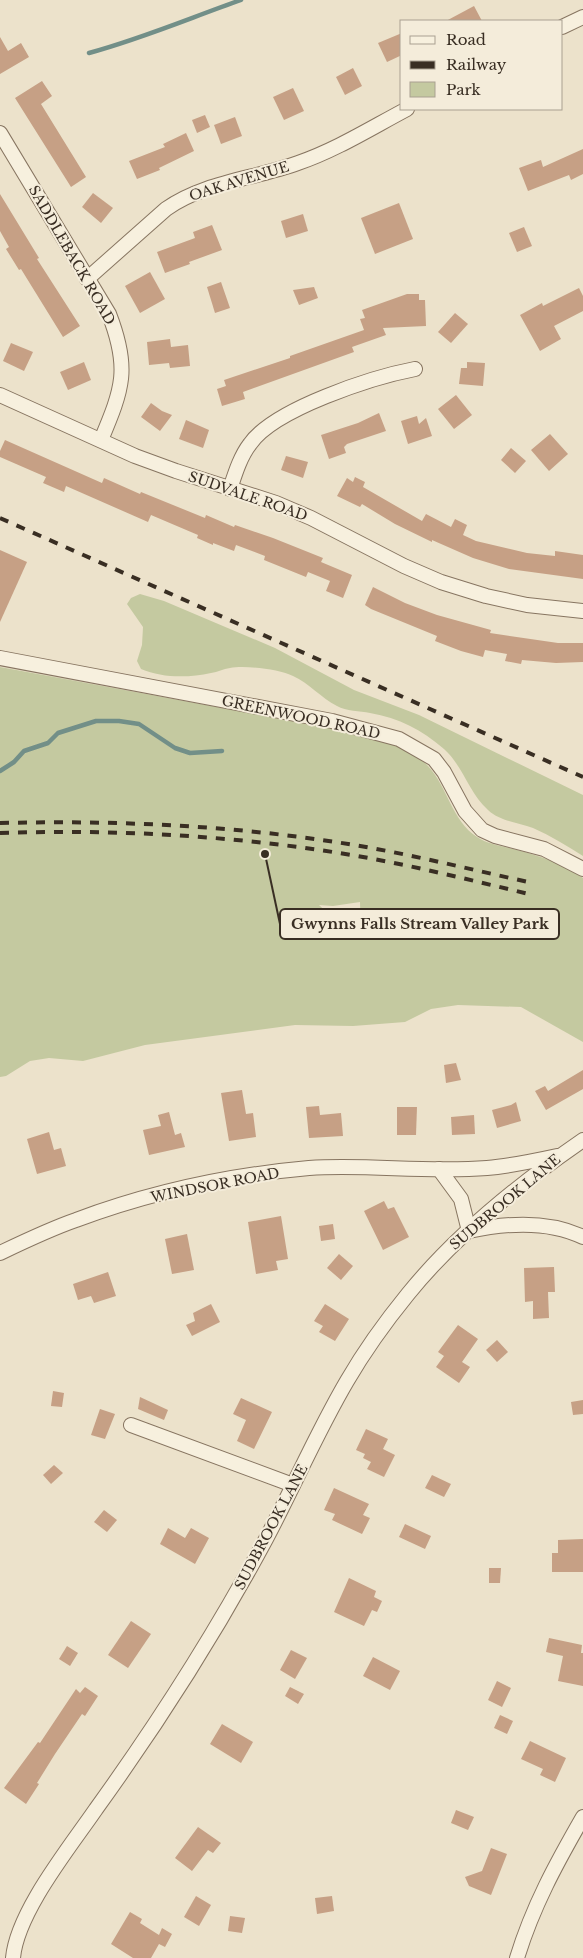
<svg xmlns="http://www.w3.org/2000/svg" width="583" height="1958" viewBox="0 0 583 1958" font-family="'Libre Baskerville',serif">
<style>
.green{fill:#c4c9a0;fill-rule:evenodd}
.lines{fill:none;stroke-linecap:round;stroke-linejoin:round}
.stream{stroke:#728f88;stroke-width:4.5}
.building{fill:#c6a085}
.minor-casing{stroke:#877561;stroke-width:16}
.minor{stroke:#f7f0de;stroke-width:14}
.rail{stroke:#392e23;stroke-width:4;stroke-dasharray:9 9;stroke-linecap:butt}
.labels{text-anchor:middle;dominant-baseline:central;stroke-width:4;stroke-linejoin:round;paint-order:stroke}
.street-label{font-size:14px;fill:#392e23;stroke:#f4ecda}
.leader{fill:none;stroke:#392e23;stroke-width:2}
.callout-dot{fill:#392e23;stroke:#f4ecda;stroke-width:2}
.callout{fill:#f4ecda;stroke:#392e23;stroke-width:2}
.callout-label{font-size:15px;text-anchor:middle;font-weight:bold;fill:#392e23}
</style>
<rect width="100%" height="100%" fill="#ece2cb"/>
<g class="green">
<path d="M140,594L164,601L275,648L354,690L419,715L583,795V856C567,846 551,836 533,828C518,822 501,822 488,810C469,793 463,766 444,749C422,730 399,718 370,713C360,711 346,711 337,706C321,698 309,683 293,676C279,669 244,665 230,668C223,669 218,672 211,673C188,678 162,678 141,669L137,661L142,645L143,627L127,604L131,598Z"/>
<path d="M0,667L330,728C362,735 404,740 428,766C447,786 452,821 477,837C489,845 504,846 517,850C540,856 564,864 583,878V1042L521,1007L458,1005L431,1009L405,1022L353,1026L295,1025L145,1045L83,1061L49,1058L30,1061L6,1076L0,1077ZM360,902L361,937L335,920L319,905L333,906Z"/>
</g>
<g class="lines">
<g class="stream">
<path d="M89,53C141,39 190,18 241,0"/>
<polyline points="0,771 14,762 24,751 48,743 58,733 96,721 119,721 139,724 175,748 190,753 222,751"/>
</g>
</g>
<g class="building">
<polygon points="474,6 482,21 446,21"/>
<polygon points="402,33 402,55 387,62 378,43"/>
<polygon points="0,37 8,51 21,43 29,57 0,74"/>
<polygon points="353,68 362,86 345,95 336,77"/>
<polygon points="42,81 52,96 41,104 86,177 71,187 15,98"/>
<polygon points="293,88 304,111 284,120 273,97"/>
<polygon points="205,115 210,127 197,133 192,120"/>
<polygon points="235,117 242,136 221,144 214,125"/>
<polygon points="186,133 194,151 159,168 160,170 137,179 129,161 165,147 163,144"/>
<polygon points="583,149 583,174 571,180 569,175 528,191 519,168 541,160 543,167"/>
<polygon points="93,193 113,208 101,223 82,207"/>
<polygon points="0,194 39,258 37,259 80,326 63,337 21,269 19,270 6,249 9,247 0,231"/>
<polygon points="399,203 413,239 375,254 361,218"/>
<polygon points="303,214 308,231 286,238 281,221"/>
<polygon points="212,225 222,250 189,262 190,264 165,273 157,252 195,238 193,232"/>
<polygon points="524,227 532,246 517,252 509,233"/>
<polygon points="150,272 165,299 140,313 125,286"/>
<polygon points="221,282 230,308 215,313 207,287"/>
<polygon points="314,287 318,298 299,305 293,290"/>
<polygon points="579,288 583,296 583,311 554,326 561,339 540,351 520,315 542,303 543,306"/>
<polygon points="407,294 419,294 419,300 425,300 426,326 383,328 386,335 352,347 354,352 243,392 245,399 222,406 217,389 226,386 224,380 290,358 290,356 364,330 360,319 365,318 362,310"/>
<polygon points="455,313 468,324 451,343 438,332"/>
<polygon points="170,339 171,347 188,345 190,366 170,368 169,363 149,365 147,342"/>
<polygon points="11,343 33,352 24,371 3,361"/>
<polygon points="84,362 91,380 68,390 60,372"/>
<polygon points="467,362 485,363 483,386 459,384 461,368 467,368"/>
<polygon points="456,395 472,415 454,429 438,409"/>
<polygon points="151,403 162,411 172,415 160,431 141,417"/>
<polygon points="379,413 386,431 347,444 344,447 346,453 329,459 321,435 358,423"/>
<polygon points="417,416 419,424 426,418 432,436 408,444 401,421"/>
<polygon points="186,420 209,430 203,448 179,439"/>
<polygon points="550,434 568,454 549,471 531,450"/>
<polygon points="5,440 102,483 104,478 140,494 141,492 205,518 206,515 234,527 235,525 273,538 323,558 321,562 352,575 343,598 326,591 330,581 308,572 306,577 264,560 265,556 236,545 234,551 213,543 213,545 197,538 198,535 151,515 148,522 66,486 64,492 43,483 46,477 0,457 0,451"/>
<polygon points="511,448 526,461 515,473 501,460"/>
<polygon points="286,456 308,462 303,478 281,470"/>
<polygon points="355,477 365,482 363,487 422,521 426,514 451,527 455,519 467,525 463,535 476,541 527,553 555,556 555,551 583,555 583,579 509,569 473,558 432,540 432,542 395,524 362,504 360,507 337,496 347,478 353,482"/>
<polygon points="0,550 27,562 0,622"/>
<polygon points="373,587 405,603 437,615 491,630 490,633 558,643 583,643 583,662 556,663 522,660 521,664 505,661 507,654 485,650 483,657 461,651 435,641 437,636 371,609 365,605"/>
<polygon points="456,1063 461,1080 446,1083 444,1065"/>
<polygon points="583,1070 583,1089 546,1110 535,1091 545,1086 548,1091"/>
<polygon points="242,1090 246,1114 253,1113 256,1137 229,1141 221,1093"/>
<polygon points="516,1102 521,1121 497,1128 492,1110 511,1105"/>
<polygon points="319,1106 320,1115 341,1113 343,1136 309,1138 306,1107"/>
<polygon points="397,1107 417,1107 416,1135 397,1135"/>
<polygon points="169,1112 175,1135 181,1133 185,1147 149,1155 143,1130 161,1126 158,1115"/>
<polygon points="474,1115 475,1134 452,1135 451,1117"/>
<polygon points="49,1132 54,1150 61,1148 66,1166 37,1174 27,1139"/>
<polygon points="384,1201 388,1209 394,1207 409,1237 383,1250 364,1211"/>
<polygon points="281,1216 288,1259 276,1261 278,1270 256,1274 248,1222"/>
<polygon points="333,1224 335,1239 321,1241 319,1226"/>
<polygon points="187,1234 194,1270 172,1274 165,1239"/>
<polygon points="339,1254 353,1266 341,1280 327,1268"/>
<polygon points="554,1267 555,1292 548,1292 549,1318 533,1319 533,1301 525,1302 524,1268"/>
<polygon points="108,1272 116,1296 94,1303 91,1296 78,1300 73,1284"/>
<polygon points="211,1304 220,1322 192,1336 186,1325 195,1321 193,1313"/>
<polygon points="325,1304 349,1319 335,1341 319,1332 323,1326 314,1321"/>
<polygon points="458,1325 478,1339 462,1362 470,1367 459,1383 436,1367 444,1356 438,1352"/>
<polygon points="497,1340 508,1352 497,1362 486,1350"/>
<polygon points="53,1391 64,1393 62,1407 51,1406"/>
<polygon points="140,1397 168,1410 164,1420 138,1409"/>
<polygon points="241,1398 272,1412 254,1449 237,1441 246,1420 233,1414"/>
<polygon points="583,1400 583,1414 573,1415 571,1402"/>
<polygon points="100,1409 115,1414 105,1439 91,1435"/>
<polygon points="366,1429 388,1439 383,1449 395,1455 384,1477 367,1469 371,1462 363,1458 365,1454 356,1450"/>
<polygon points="54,1465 63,1473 51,1484 43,1475"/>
<polygon points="432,1475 451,1484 444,1497 425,1488"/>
<polygon points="334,1488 369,1504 363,1515 370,1518 362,1534 332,1520 335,1514 324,1510"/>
<polygon points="104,1510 117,1520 107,1532 94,1522"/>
<polygon points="405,1524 431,1536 425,1549 399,1537"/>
<polygon points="168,1528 185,1538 191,1528 209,1538 195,1564 160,1544"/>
<polygon points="583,1539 583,1572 552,1572 552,1553 558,1553 558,1540"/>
<polygon points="489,1568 501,1568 500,1583 489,1583"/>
<polygon points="349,1578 376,1591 374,1597 382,1601 377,1612 372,1610 364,1626 334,1612"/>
<polygon points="131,1621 151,1634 128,1668 108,1655"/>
<polygon points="549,1638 582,1645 581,1653 583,1653 583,1686 558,1681 563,1656 546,1652"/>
<polygon points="67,1646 78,1653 70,1666 59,1659"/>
<polygon points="291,1650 307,1658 295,1679 280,1670"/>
<polygon points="373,1657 400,1671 390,1690 363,1676"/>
<polygon points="497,1681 511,1688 502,1707 488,1700"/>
<polygon points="85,1687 98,1696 85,1716 82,1714 55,1754 37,1783 39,1784 26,1804 4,1788 38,1742 40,1743 76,1689 80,1693"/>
<polygon points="290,1687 304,1694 298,1704 285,1696"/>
<polygon points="500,1715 513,1721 507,1734 494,1728"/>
<polygon points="222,1724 253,1742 241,1763 210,1744"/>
<polygon points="530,1741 566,1758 555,1782 540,1775 543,1769 521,1759"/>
<polygon points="456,1810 474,1817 468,1830 451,1823"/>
<polygon points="198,1827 221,1843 213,1853 208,1850 192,1871 175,1858"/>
<polygon points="491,1848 507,1854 491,1895 469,1886 465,1877 482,1871"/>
<polygon points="196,1896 211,1905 199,1926 184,1917"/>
<polygon points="332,1896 334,1911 317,1914 315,1898"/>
<polygon points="130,1912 142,1919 140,1923 159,1935 162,1928 172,1934 165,1947 159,1944 151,1958 133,1958 111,1944"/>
<polygon points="230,1916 245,1918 242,1933 228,1931"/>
</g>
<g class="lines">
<g class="minor-casing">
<g id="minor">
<polyline points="562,27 583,17"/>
<path d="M0,133L109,314C130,368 123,388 101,440"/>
<path d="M87,279L166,209C204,182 254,179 298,163C336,150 371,128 407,109"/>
<polyline points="0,395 135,456 176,471 276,503 311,518 404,566 441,582 486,596 527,605 583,611"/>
<path d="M230,489C235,474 240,457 250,444C274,409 373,377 415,369"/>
<polyline points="0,658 332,721 399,739 434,759 444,772 465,811 482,830 495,836 544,849 583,869"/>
<path d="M439,1169L461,1199L469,1231C506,1223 548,1220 583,1237"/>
<path d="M0,1253C25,1241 50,1229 76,1220C151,1192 230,1175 309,1168C368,1164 427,1173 487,1168C510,1166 534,1161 557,1156"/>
<polyline points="131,1425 293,1485"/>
<path d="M13,1958C17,1912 70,1847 96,1809C158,1723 216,1632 266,1539C294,1486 317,1432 347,1381C365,1350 386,1321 408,1294C455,1236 522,1182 583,1140"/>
<path d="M517,1958C533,1906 556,1864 583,1817"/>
</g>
</g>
<use href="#minor" class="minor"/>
<g class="rail">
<polyline points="0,518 583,777"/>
<path d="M0,823C123,820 245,826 366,847C422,857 477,871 533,883"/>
<path d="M0,833C121,829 243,836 363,857C419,867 474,881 529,894"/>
</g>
</g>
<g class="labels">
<g class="street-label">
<text transform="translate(239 181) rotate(-17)">OAK AVENUE</text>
<text transform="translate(72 255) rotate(60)">SADDLEBACK ROAD</text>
<text transform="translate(248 496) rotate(19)">SUDVALE ROAD</text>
<text transform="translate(301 717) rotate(12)">GREENWOOD ROAD</text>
<text transform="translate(215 1185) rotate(-11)">WINDSOR ROAD</text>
<text transform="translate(505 1202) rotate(-40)">SUDBROOK LANE</text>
<text transform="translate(271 1527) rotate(-62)">SUDBROOK LANE</text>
</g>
</g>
<path class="leader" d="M265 854L280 924"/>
<circle class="callout-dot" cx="265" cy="854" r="5"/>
<rect class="callout" x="280" y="909" width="279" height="30" rx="5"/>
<g class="callout-label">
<text x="420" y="929">Gwynns Falls Stream Valley Park</text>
</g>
<rect x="400" y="20" width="162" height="90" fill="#f4ecda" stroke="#a9a091"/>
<rect x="410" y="36" width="25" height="8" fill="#f7f0de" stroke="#a9a091"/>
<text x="446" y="45" font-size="15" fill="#392e23">Road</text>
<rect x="410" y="61" width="25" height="8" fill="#392e23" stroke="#a9a091"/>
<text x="446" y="70" font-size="15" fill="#392e23">Railway</text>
<rect x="410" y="82" width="25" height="15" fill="#c4c9a0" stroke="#a9a091"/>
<text x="446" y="95" font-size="15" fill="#392e23">Park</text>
</svg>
